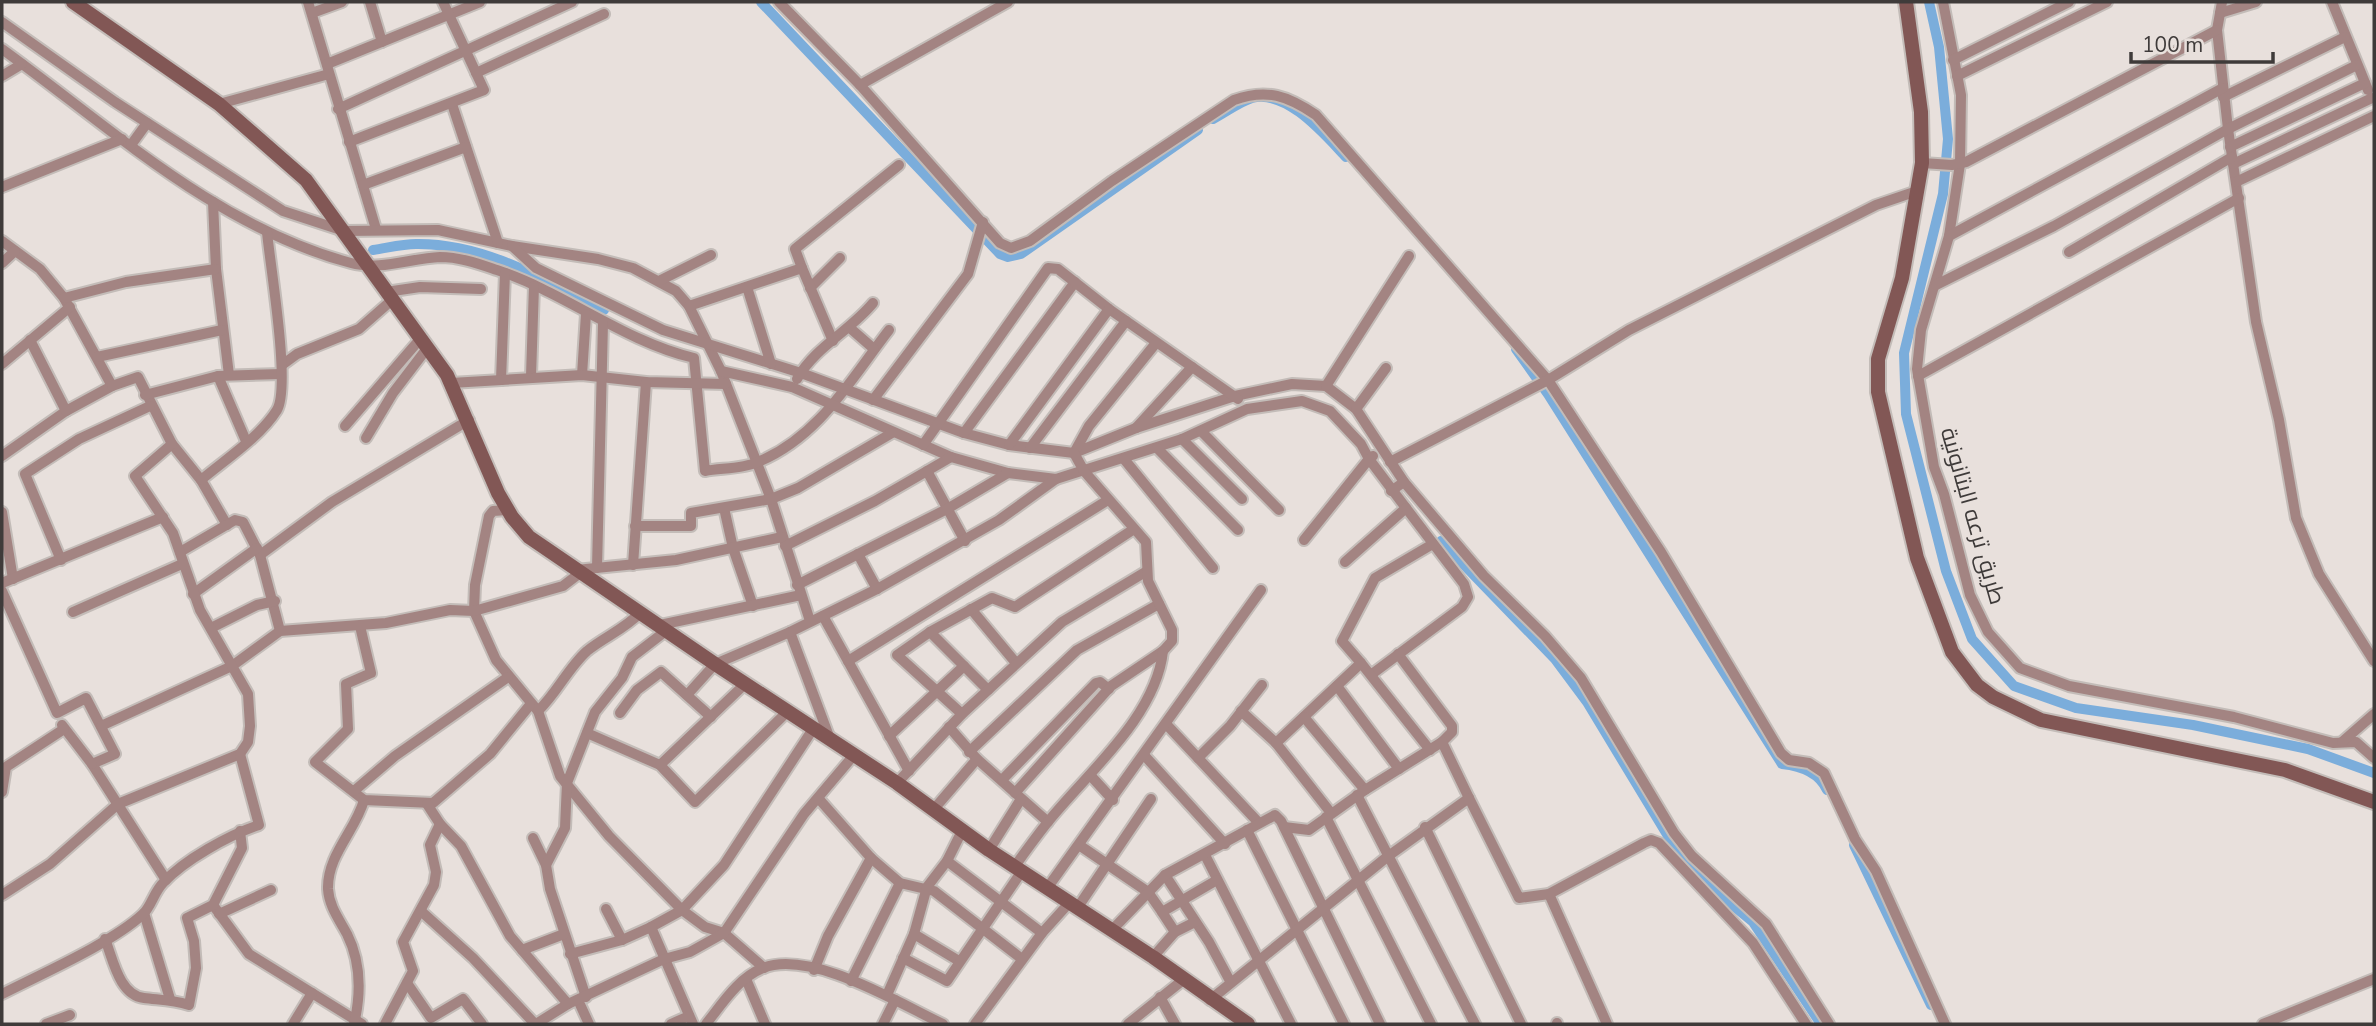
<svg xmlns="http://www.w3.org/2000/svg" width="2376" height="1026" viewBox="0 0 2376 1026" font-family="'Nunito Sans',Cairo,sans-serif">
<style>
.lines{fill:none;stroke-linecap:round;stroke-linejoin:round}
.canal{stroke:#7baddb;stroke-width:10}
.street-casing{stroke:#c3bcb8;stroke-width:14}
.secondary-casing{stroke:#c3bcb8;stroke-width:18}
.street{stroke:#a38482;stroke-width:10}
.secondary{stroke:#825755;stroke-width:14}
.labels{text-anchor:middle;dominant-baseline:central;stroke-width:7;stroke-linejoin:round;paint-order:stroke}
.street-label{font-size:23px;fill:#3f3b3a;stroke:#e8e0dc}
</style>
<rect width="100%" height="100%" fill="#e8e0dc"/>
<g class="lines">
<g class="canal">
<polyline points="761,2 1000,254 1008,257 1021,254 1198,130"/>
<polyline points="1929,2 1939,47 1948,139 1943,194 1904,353 1906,414 1946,571 1972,639 2014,686 2076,708 2193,725 2308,749 2374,773"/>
<path d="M1213,119C1225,113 1239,102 1252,98C1287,89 1325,135 1346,157"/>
<path d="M373,250C387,248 402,244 416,244C484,243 545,280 604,310"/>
<path d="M1516,349L1548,394L1782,764C1801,766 1819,772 1827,790"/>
<polyline points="1441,541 1555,659 1587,702 1671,841 1709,886 1753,922 1821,1024"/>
<polyline points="1854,845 1931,1005"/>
</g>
<g class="street-casing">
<g id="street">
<polyline points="308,2 376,229"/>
<polyline points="370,2 382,42"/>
<path d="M779,2L860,85L1000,243L1011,248L1030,241L1112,181L1234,100C1267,88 1288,96 1316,115L1548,380L1661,552L1781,753L1789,760L1809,763L1824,773L1855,839L1876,871L1945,1024"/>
<polyline points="1943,2 1961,95 1960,164 1949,236 1921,330 1917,369 1934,467 1944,494 1970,595 1988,632 2020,668 2069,686 2234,717 2333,743 2356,742 2374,758"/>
<polyline points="2222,2 2217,30 2228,129 2256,322 2279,420 2296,518 2319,574 2374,661"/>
<polyline points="2332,2 2368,90"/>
<polyline points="312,13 342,2"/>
<polyline points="2220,13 2256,2"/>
<polyline points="2,22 115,102 283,211 344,231 438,230 512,246 598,259 633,268 676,291 689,306 721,371 771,499 810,621"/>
<path d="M2,49C111,128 218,228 351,263C380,271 411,258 440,257C460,257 479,264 497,270C566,293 623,341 694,358L705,471C721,468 743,469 758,462C819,437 851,379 889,330"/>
<polyline points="1953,60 2069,2"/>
<polyline points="327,64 480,2"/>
<polyline points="476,73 604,14"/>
<polyline points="2,76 22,64"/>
<polyline points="1957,76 2107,2"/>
<polyline points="860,85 1008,2"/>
<polyline points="2223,97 2345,37"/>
<polyline points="219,104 329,74"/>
<polyline points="452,104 498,243"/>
<polyline points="338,109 572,2"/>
<polyline points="349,142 484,90 443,2"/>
<polyline points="131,145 147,123"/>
<polyline points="2230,147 2365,83"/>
<polyline points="1922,163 1952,165 1966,162 2217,30"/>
<polyline points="2233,164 2372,98"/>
<polyline points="2236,182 2374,116"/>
<polyline points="363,185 466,147"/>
<polyline points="2,187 122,139"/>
<polyline points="213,202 216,269 229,375"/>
<polyline points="1949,236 2223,88"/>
<polyline points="2,241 40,269 64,298 112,386 66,411 2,456"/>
<polyline points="512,246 536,268 663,330 801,373 964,433 1009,445 1074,453 1136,428 1235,396 1292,384 1326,386 1356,409 1404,482"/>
<polyline points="2069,252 2232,157"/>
<polyline points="2,263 15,251"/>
<polyline points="802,268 795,249 899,165"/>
<polyline points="661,280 711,255"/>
<polyline points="1936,285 2054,226 2228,129 2357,65"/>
<polyline points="747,287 771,364"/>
<polyline points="810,288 840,258"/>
<polyline points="386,292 420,287 481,289"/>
<polyline points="64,298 126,282 216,269"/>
<polyline points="689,306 802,268 833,341"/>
<polyline points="850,328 874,349"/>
<polyline points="30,340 66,411"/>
<polyline points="97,357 222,330"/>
<polyline points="2,364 70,307"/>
<polyline points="282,365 297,354 359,329 392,300"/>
<polyline points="721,371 792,387 951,457 1008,473 1056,479 1182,439 1247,409 1302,401 1330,411 1361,444 1369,459 1304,540"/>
<polyline points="582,375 586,314"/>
<polyline points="218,376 246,441"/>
<polyline points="531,376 534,286"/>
<polyline points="1918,376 2239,198"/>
<path d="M797,379C815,347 850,331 873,303"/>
<polyline points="501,380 505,273"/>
<polyline points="451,383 582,375 646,382 726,384"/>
<polyline points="112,386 138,377 172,444 201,480 227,525"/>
<polyline points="1326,386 1409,256"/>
<polyline points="145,395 218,376 281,374"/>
<polyline points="873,400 968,274 983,222"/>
<polyline points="1356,409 1386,368"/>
<polyline points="345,426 421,338"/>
<polyline points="1136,428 1192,367"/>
<polyline points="1201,431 1279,510"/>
<polyline points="964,433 1075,282"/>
<polyline points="366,438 393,393 428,347"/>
<polyline points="1182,439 1242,499"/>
<polyline points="923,445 1048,268 1058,269 1109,309 1238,399"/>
<polyline points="1009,445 1109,309"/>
<polyline points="1030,448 1126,321"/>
<polyline points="1157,448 1238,530"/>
<polyline points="1074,453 1089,426 1156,343"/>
<polyline points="1124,459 1213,568"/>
<polyline points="1390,462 1548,380 1629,330 1876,205 1917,191"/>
<polyline points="927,471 951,457"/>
<path d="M201,480C226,459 260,437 277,410C291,386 270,265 267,232"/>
<polyline points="1391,491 1404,482 1484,576 1545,636 1581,678 1674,833 1692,856 1766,924 1829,1024"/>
<polyline points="724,508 733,548 753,606"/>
<polyline points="507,510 493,511 489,516 475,585 474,611 496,660 538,711 560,776 609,836 682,910 705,927 724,933 764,968"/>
<polyline points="2,512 13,579"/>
<polyline points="635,526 691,526 691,513 771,499 798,488 892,433"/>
<polyline points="785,546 875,501 927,471 965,541"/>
<polyline points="180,552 235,520 243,522 260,555 280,631"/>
<polyline points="858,554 877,589"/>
<polyline points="260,555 332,502 469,420"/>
<polyline points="61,560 25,474 79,439 150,406"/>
<polyline points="1345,562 1406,508 1369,459 1373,456"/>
<polyline points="633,565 646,382"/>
<polyline points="597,568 603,323"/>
<polyline points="576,570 676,560 782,537"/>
<polyline points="2,583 163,517"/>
<polyline points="797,585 947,509 1008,473"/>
<polyline points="2,591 57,713 86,698 115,754 92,764 166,880"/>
<polyline points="193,594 257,548"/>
<polyline points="971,609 1016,663"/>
<polyline points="73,612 182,564"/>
<polyline points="823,616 909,771"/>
<polyline points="660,625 801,595"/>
<polyline points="360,626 371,673 346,684 348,729 315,762 364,800 433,803 490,754 530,705"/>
<polyline points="211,628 257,605 275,601"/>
<polyline points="790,632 830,739"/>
<polyline points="930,632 988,690"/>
<polyline points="1398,654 1452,726 1452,732 1442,742"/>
<polyline points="848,661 1108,500"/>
<polyline points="1361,663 1342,641 1375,578 1431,545"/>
<polyline points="1372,674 1462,607 1468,597 1464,584 1406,508"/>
<polyline points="1337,686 1399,769"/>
<polyline points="687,695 715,664 790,632 877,589 999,520 1056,479"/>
<path d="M538,711C557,693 568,668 587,651C604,637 625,629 641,612"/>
<polyline points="1241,711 1276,743 1361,663 1430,750"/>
<polyline points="620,713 637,690 661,672 711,717"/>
<polyline points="962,714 897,655 930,632 992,598 1015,607 1134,529"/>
<polyline points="1304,717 1365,790"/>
<polyline points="1166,724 1198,758"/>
<polyline points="62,725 92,764"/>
<polyline points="101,726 232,666 280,631 386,623 450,610 474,611 563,586 580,573"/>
<polyline points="949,727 977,759 1048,822"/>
<polyline points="587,733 660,765 695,802 787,712"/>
<polyline points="889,736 964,666"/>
<polyline points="2342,742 2374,714"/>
<polyline points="1276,743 1331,813"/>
<polyline points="969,752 1077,650 1159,604"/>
<polyline points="1144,755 1225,844"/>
<polyline points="660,765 746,683"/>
<polyline points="1090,775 1113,800"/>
<polyline points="1002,780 1096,683 1100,682 1109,689"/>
<polyline points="897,783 962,714 1062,622 1147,571"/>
<polyline points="354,791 395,756 508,677"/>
<polyline points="2,792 6,767 64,729"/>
<polyline points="1015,793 1111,686 1163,651 1172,641 1172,630 1148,581 1146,542 1084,471 1074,453"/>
<polyline points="1357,795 1475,1024"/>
<polyline points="819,799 871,858 900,883 934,891 1022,959"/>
<polyline points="427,804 440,824 461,846 510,936 568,1004"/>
<polyline points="934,809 977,759"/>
<polyline points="1326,817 1431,1024"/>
<polyline points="1258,822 1198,758 1230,726 1262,685"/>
<polyline points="1284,827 1309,830 1365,790 1442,742 1469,798"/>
<polyline points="1425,827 1521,1024"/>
<polyline points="1247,830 1344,1024"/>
<polyline points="533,838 546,865 550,889 586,997"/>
<polyline points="1079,845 1148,892 1162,912"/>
<polyline points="989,850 1021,799"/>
<polyline points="1205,855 1291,1024"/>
<polyline points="947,861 1042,933"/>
<polyline points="546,865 565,828 567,783 595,712 622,678 632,657 667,630"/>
<path d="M1015,866C1025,852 1036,837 1047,823C1086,774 1156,717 1163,651"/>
<polyline points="1165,875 1209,942 1230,981"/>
<polyline points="1048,887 1261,590"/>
<polyline points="1549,894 1607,1024"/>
<polyline points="2,895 50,864 118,804 240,754 248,742 250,726 248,694 200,610 173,533 135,476 172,444"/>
<polyline points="213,905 249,954 362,1024"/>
<polyline points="1078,907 1151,799"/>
<polyline points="606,909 622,940"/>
<polyline points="422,912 473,958 535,1024"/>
<polyline points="144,913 170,999"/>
<polyline points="219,914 271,890"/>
<polyline points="651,927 682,910 724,865 813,729"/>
<polyline points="1112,930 1165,875 1275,815 1281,821 1380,1024"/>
<polyline points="1175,932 1162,912 1217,880"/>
<polyline points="914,934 959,961"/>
<path d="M105,939C113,959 119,995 144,998C160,1000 173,1000 189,1005L196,968L194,941L187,918L213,905L242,848L240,831"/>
<polyline points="522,950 564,934"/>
<polyline points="570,954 622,940 651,927 693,1024"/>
<polyline points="1153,957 1175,932 1195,922"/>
<polyline points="903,958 947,981 1022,871"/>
<polyline points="814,970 828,936 871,858"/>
<polyline points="746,979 765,1024"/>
<polyline points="851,981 900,883"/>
<polyline points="407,983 431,1018 463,999 482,1024"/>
<path d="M2,994C41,974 112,943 143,914C151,907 154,892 163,883C184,860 229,835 259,825L240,754"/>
<polyline points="887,995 914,934 927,887 947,861 963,829"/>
<polyline points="1160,997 1175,1024"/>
<polyline points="578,1000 589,1024"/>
<polyline points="1210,1000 1387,857 1469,798 1519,898 1549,894 1644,843 1651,840 1659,843 1753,943 1806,1024"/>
<polyline points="1557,1023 1557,1024"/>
<polyline points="46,1024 70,1015"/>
<polyline points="293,1024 312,993"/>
<path d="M354,1024C361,994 361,962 347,934C339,919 329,906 328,889C327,855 356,830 364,800"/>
<polyline points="385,1024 413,971 403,942 434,885 436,872 430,845 440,824"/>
<polyline points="536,1024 568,1004 664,959 690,952 724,933 804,814 854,755"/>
<polyline points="671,1024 689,1016"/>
<path d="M706,1024C722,1004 738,978 763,968C811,949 900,1004 943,1024"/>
<polyline points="883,1024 895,1000"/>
<polyline points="975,1024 1042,933 1070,902"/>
<polyline points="1128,1024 1183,980"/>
<polyline points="2263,1024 2374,979"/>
</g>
</g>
<g class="secondary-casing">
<g id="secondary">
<polyline points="73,2 219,104 306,180 447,375 498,493 512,517 529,537 715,664 897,783 989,850 1153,957 1248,1024"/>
<polyline points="1906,2 1921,112 1922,163 1902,278 1878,359 1878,392 1917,558 1952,652 1977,685 1993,697 2041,720 2285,770 2374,802"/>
</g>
</g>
<use href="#street" class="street"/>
<use href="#secondary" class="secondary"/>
</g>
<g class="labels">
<g class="street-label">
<text transform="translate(1973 516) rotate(74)">طريق ترعه البتانونية</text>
</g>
</g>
<rect width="2376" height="1026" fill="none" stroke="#3f3b3a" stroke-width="7"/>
<path d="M2131 52v10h142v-10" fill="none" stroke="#3f3b3a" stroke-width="3.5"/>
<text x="2142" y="52" font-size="21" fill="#3f3b3a" stroke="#e8e0dc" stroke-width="5" paint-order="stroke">100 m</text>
</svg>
